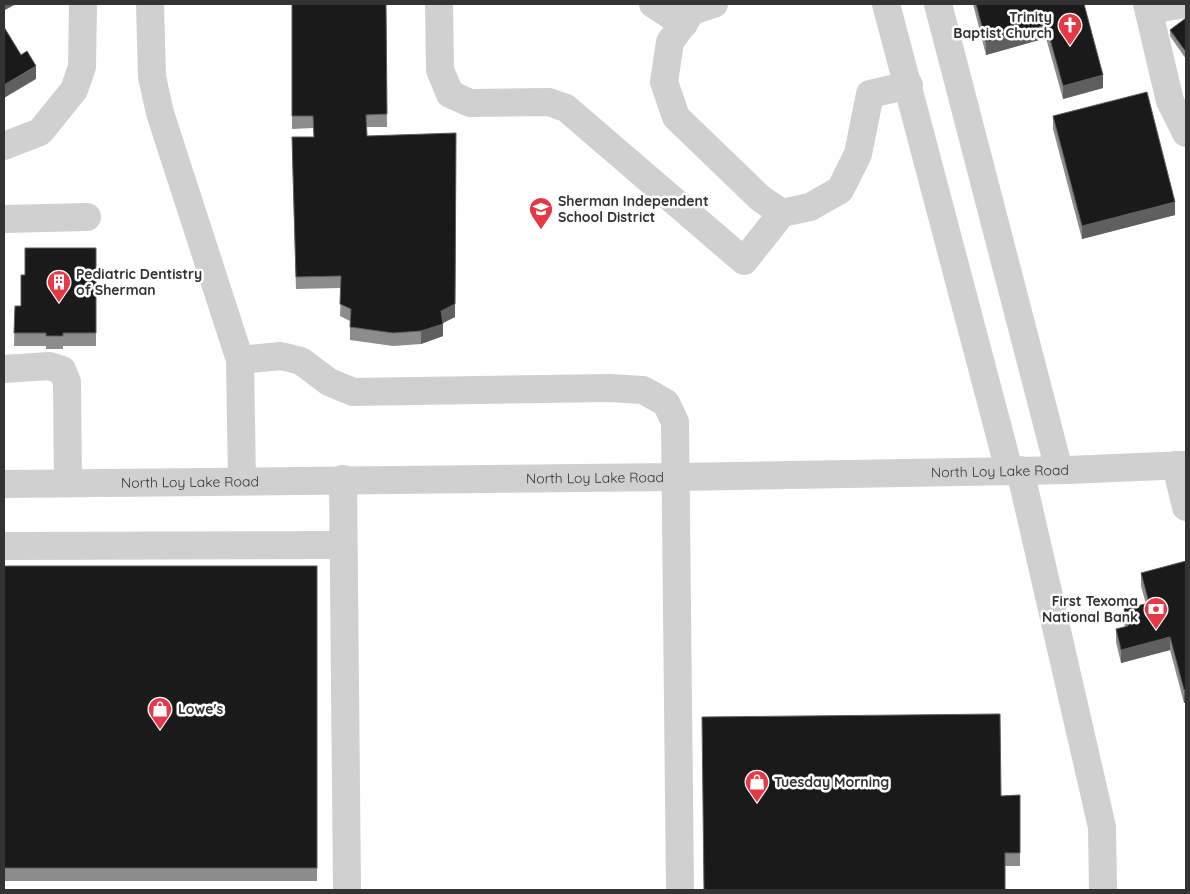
<svg xmlns="http://www.w3.org/2000/svg" width="1190" height="894" viewBox="0 0 1190 894" font-family="Quicksand,sans-serif">
<style>
.lines{fill:none;stroke-linecap:round;stroke-linejoin:round}
.minor{stroke:#d0d0d0;stroke-width:28}
.wall{fill:#8c8c8c}
.shaded-wall{fill:#5f5f5f}
.building{fill:#1a1a1a;stroke:#5f5f5f}
.labels{text-anchor:middle;dominant-baseline:central;stroke-width:5;stroke-linejoin:round;paint-order:stroke}
.poi-label{font-size:14px;font-weight:bold;fill:#333;stroke:#fff;text-anchor:start}
.street-label{font-size:14px;fill:#333;stroke:#fff}
</style>
<rect width="100%" height="100%" fill="#fff"/>
<g class="lines">
<g class="minor">
<polyline points="150,4 152,77 160,113 240,360 242,481"/>
<polyline points="439,4 440,70 450,94 470,103 549,102 566,108 744,261 782,213"/>
<polyline points="653,4 684,24"/>
<polyline points="714,4 692,11 670,42 664,82 676,117 760,198 782,213 810,207 840,190 858,154 870,94 909,85"/>
<polyline points="886,4 1009,470"/>
<polyline points="938,4 1059,470"/>
<polyline points="1147,4 1170,101 1186,133"/>
<polyline points="1149,10 1186,4"/>
<polyline points="4,146 40,132 74,90 82,67 83,4"/>
<polyline points="4,219 87,217"/>
<polyline points="240,360 281,356 301,361 329,382 353,392 609,388 643,390 666,403 675,422 680,890"/>
<polyline points="4,369 49,366 62,370 67,382 68,483"/>
<polyline points="1176,465 1186,507"/>
<polyline points="1020,470 1102,827 1103,890"/>
<polyline points="343,479 347,890"/>
<path id="s1" d="M4,484L677,477L1068,470L1186,465"/>
<polyline points="4,546 342,545"/>
</g>
</g>
<g class="wall">
<polygon points="292,4 386,4 387,127 366,127 367,136 455,317 443,323 443,336 421,344 393,346 350,340 350,321 340,316 341,288 296,289 292,150 314,137 313,128 292,129"/>
<polygon points="973,4 1084,4 1103,88 1063,99 1046,38 986,55"/>
<polygon points="1186,18 1186,59 1170,36 1170,30"/>
<polygon points="1053,116 1175,215 1082,239 1053,129"/>
<polygon points="96,248 96,346 63,346 63,349 46,349 46,346 14,346 15,306 21,306"/>
<polygon points="1186,561 1186,702 1184,703 1170,650 1121,663 1116,642 1116,629 1125,627 1124,621 1124,609 1146,604 1141,586 1141,573"/>
<rect x="4" y="566" width="313" height="315"/>
<polygon points="1020,795 1020,866 1005,866 704,890 1001,796"/>
</g>
<g class="shaded-wall">
<polygon points="5,4 16,4 5,10"/>
<polygon points="1046,25 1046,38 986,55 986,42"/>
<polygon points="36,66 36,79 4,98 4,85"/>
<polygon points="1103,75 1103,88 1063,99 1063,86"/>
<polygon points="456,133 455,317 441,324 441,311"/>
<polygon points="1175,202 1175,215 1082,239 1082,226"/>
<polygon points="443,324 443,336 421,344 421,331"/>
<polygon points="1170,637 1170,650 1121,663 1121,650"/>
<polygon points="1186,689 1186,702 1184,703 1184,690"/>
</g>
<g class="building">
<polygon points="292,4 386,4 387,114 366,115 367,136 456,133 455,304 441,311 443,324 421,331 393,333 350,327 351,309 340,304 341,276 296,277 292,137 314,137 313,116 292,116"/>
<polygon points="976,4 1084,4 1103,75 1063,86 1046,25 986,42"/>
<polygon points="1186,18 1186,52 1170,30"/>
<polygon points="4,27 21,55 27,51 36,66 4,85"/>
<polygon points="1147,92 1175,202 1082,226 1053,116"/>
<polygon points="25,248 96,248 96,333 63,333 63,336 46,336 46,333 14,333 15,306 21,306 21,275 25,275"/>
<polygon points="1186,561 1186,689 1184,690 1170,637 1121,650 1116,629 1128,626 1124,609 1149,603 1141,573"/>
<rect x="4" y="566" width="313" height="302"/>
<polygon points="1000,714 1001,796 1020,795 1020,853 1005,853 1005,890 704,890 702,717"/>
</g>
<defs>
<g id="church-pin" transform="scale(1.25)"><path d="M0 17L-7.5 6A9.5 9.5 0 1 1 7.5 6Z" fill="#e63946" stroke="#fff"/><path d="M-1.2-6h2.4v3.5h3.3v2.4h-3.3V6h-2.4V-.1h-3.3v-2.4h3.3Z" fill="#fff"/></g>
<g id="school-pin" transform="scale(1.25)"><path d="M0 17L-7.5 6A9.5 9.5 0 1 1 7.5 6Z" fill="#e63946" stroke="#fff"/><path d="M0-5L7-2L0 1L-7-2ZM-4 1L0 2.5L4 1V4Q0 6-4 4Z" fill="#fff"/></g>
<g id="building-pin" transform="scale(1.25)"><path d="M0 17L-7.5 6A9.5 9.5 0 1 1 7.5 6Z" fill="#e63946" stroke="#fff"/><path d="M-4-6H4V6H1V3H-1V6H-4ZM-2.5-4.3h1.7v1.8h-1.7ZM.8-4.3h1.7v1.8H.8ZM-2.5-1h1.7V.8h-1.7ZM.8-1h1.7V.8H.8Z" fill="#fff"/></g>
<g id="bank-pin" transform="scale(1.25)"><path d="M0 17L-7.5 6A9.5 9.5 0 1 1 7.5 6Z" fill="#e63946" stroke="#fff"/><path d="M-6-4H6V4H-6ZM0-2.3a2.3 2.3 0 1 0 0 4.6a2.3 2.3 0 1 0 0-4.6Z" fill="#fff"/></g>
<g id="shop-pin" transform="scale(1.25)"><path d="M0 17L-7.5 6A9.5 9.5 0 1 1 7.5 6Z" fill="#e63946" stroke="#fff"/><path d="M-5-2.5h2.3a2.7 3.5 0 0 1 5.4 0H5L5.5 6h-11ZM-1.5-2.5h3a1.5 2.3 0 0 0-3 0Z" fill="#fff"/></g>
</defs>
<g fill-rule="evenodd">
<use href="#church-pin" x="1070" y="25"/>
<use href="#school-pin" x="541" y="209"/>
<use href="#building-pin" x="59" y="282"/>
<use href="#bank-pin" x="1156" y="609"/>
<use href="#shop-pin" x="160" y="709"/>
<use href="#shop-pin" x="757" y="782"/>
</g>
<g class="labels">
<g class="poi-label">
<text x="1052" y="17" text-anchor="end">Trinity<tspan x="1052" dy="16">Baptist Church</tspan></text>
<text x="558" y="201">Sherman Independent<tspan x="558" dy="16">School District</tspan></text>
<text x="76" y="274">Pediatric Dentistry<tspan x="76" dy="16">of Sherman</tspan></text>
<text x="1138" y="601" text-anchor="end">First Texoma<tspan x="1138" dy="16">National Bank</tspan></text>
<text x="178" y="709">Lowe's</text>
<text x="774" y="782">Tuesday Morning</text>
</g>
<g class="street-label">
<text stroke="none"><textPath href="#s1" startOffset="996">North Loy Lake Road</textPath></text>
<text stroke="none"><textPath href="#s1" startOffset="591">North Loy Lake Road</textPath></text>
<text stroke="none"><textPath href="#s1" startOffset="186">North Loy Lake Road</textPath></text>
</g>
</g>
<rect width="1190" height="894" fill="none" stroke="#333333" stroke-width="10"/>
</svg>
